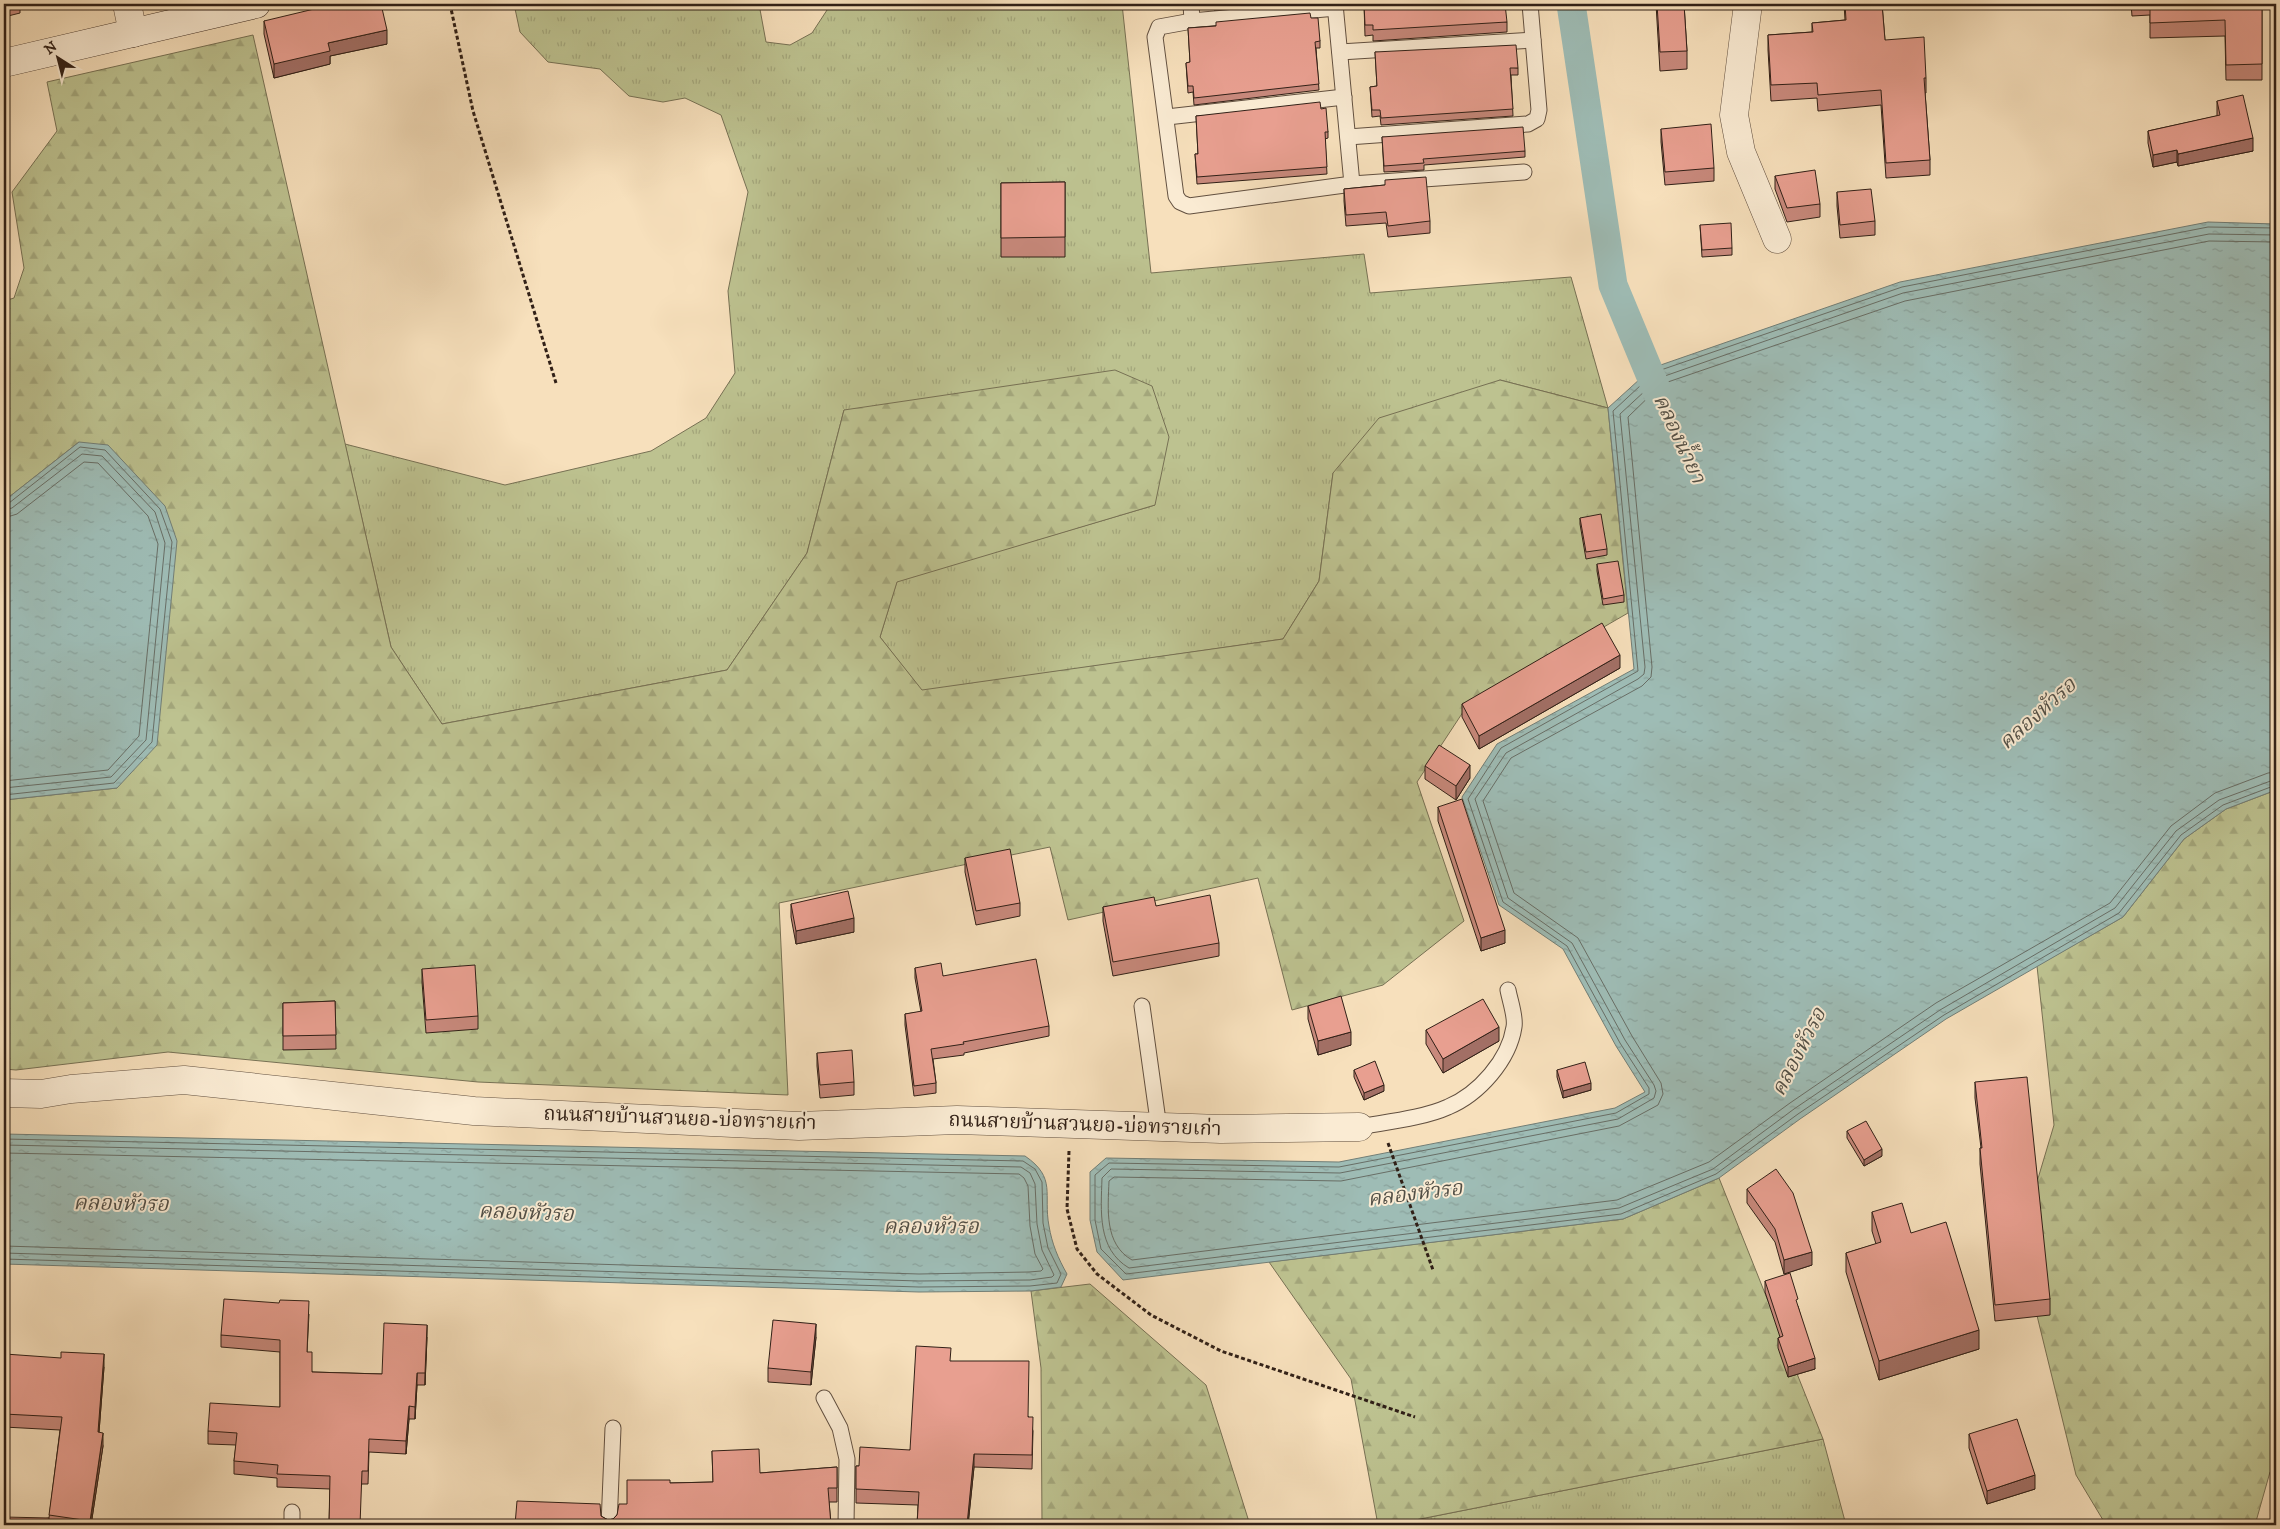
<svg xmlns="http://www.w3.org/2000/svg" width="2280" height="1529" viewBox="0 0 2280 1529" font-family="'IM FELL DW Pica','Noto Serif Thai',serif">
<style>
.grass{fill:url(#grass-tufts);stroke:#777154}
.forest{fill:url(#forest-firs);stroke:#777154}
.water{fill:url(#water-ripples);stroke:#727e76}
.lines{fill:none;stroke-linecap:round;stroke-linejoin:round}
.shore{stroke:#686e66;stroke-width:1}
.canal{stroke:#9ebcb5;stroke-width:29}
.lane-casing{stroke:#625040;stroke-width:17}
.street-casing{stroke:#625040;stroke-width:29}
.secondary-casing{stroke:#312017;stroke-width:29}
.path{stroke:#312017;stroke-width:3;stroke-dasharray:4 2.5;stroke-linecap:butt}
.lane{stroke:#faebd3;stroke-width:15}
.street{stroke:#faebd3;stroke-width:28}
.secondary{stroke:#faebd3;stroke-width:28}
.wall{fill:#c8897c;stroke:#312017}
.shaded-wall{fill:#a26f65;stroke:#312017}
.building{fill:#e89f90;stroke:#312017}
.labels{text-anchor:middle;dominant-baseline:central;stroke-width:4;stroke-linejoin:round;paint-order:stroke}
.street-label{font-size:20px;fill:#312017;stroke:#faebd3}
.water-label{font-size:21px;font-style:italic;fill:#524f46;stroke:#faebd3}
</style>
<defs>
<pattern id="grass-tufts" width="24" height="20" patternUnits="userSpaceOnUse" patternTransform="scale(1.25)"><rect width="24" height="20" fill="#bdc290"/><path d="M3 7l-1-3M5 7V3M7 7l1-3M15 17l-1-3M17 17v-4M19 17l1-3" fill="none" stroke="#a3a67b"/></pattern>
<pattern id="forest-firs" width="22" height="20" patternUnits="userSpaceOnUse" patternTransform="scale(1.25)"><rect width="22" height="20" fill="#bdc290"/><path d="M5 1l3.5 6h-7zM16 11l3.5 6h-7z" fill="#a3a67b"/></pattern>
<pattern id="water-ripples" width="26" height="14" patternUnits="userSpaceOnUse" patternTransform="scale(1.25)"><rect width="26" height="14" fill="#9ebcb5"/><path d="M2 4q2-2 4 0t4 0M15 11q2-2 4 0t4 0" fill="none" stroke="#89a19b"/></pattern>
</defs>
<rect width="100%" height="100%" fill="#f7e0bc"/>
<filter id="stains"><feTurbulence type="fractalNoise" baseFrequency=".004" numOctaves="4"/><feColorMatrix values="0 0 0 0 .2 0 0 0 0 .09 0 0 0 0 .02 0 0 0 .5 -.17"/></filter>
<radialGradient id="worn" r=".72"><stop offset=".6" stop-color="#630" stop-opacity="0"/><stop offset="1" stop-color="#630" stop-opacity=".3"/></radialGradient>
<g class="grass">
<polygon points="514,4 759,4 766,42 790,45 812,33 829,7 842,4 1122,4 1151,273 1364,254 1370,293 1571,277 1608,408 1500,380 1333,473 1319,581 1283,639 922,691 880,637 897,581 1155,505 844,410 807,553 727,670 442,724 391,647 345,444 505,485 651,451 706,418 735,373 728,291 748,192 721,115 685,98 663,102 629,96 600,69 548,62 520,32"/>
<polygon points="1823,1439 1846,1525 1390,1525"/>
</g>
<g class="forest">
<polygon points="253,35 391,647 442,724 727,670 807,553 844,410 1115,370 1152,386 1169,437 1155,505 897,582 880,637 922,690 1283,639 1319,581 1333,473 1379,418 1500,380 1608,408 1628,613 1467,706 1417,782 1464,921 1383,985 1292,1010 1258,878 1068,920 1050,847 779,903 788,1095 478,1082 168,1052 16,1070 4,1069 4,800 117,788 79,442 4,501 4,301 14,298 24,268 12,192 57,131 47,82"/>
<polygon points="2276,790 2276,1471 2270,1472 2255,1525 2106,1525 2076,1475 2019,1242 2054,1125 2037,966 2123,917 2184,839 2226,809"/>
<polygon points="1719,1178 1823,1439 1390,1525 1378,1525 1351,1379 1269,1262 1623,1219"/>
<polygon points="1090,1284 1206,1385 1250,1525 1042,1525 1041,1368 1031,1291"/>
</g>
<g class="water">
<polygon points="2208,222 2276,224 2276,790 2226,809 2184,839 2123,917 1946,1019 1800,1119 1719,1178 1623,1219 1123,1280 1097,1252 1090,1220 1090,1172 1106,1158 1339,1162 1615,1108 1645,1092 1616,1046 1563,949 1499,905 1462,797 1497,744 1634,669 1608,408 1652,368 1900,282"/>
<polygon points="79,442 108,445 165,506 177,541 157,745 117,788 4,800 4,501"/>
<path d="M4,1134L1025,1156C1057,1178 1043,1194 1049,1226C1052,1244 1058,1258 1067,1274L1061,1287L1031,1291L919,1292L4,1264Z"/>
</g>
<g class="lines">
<g class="shore">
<polyline points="2276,228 2208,227 1902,287 1655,372 1613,411 1638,671 1501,748 1468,799 1503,902 1567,946 1620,1043 1649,1088 1649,1094 1616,1113 1339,1167 1109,1163 1095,1175 1095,1220 1101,1249 1126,1274 1621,1214 1716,1174 1798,1114 1944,1015 2119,913 2181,835 2223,805 2276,785"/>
<path d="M2276,235L2209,234L1903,293L1659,378L1620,414L1645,667L1644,674L1638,679L1506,753L1475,799L1508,898L1572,943L1625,1040L1654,1085L1656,1091L1654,1098L1618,1119L1340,1173L1111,1169L1102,1178C1101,1211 1097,1249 1129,1268L1619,1208L1713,1169L1794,1109L1940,1010L2115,908L2176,831L2219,800L2276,779"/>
<path d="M2276,242L2209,241L1905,301L1662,384L1628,417L1652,667L1651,677L1642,686L1511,758L1483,801L1514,893L1578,938L1632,1036L1661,1083L1663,1094L1658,1105L1619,1126L1341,1181L1114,1177L1109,1181C1108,1209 1104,1244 1132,1260L1617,1200L1709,1162L1790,1103L1936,1003L2110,903L2171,826L2215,793L2268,773L2276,772"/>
<polyline points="4,504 9,503 80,447 105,450 160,509 172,542 152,742 114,783 4,795"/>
<polyline points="4,510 12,508 82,454 102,456 155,512 165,543 146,740 111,777 4,788"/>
<polyline points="4,518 17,514 84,462 98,463 148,516 158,544 139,736 108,770 4,781"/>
<polyline points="4,1139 1023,1161 1035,1169 1042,1182 1043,1223 1048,1248 1061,1274 1057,1283 1030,1286 919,1287 4,1259"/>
<polyline points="4,1145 1021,1167 1030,1173 1035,1184 1037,1224 1042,1250 1054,1275 1052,1277 1030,1280 919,1281 4,1253"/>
<polyline points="4,1153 1019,1174 1024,1178 1028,1186 1030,1226 1035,1254 1043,1269 1041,1271 1029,1272 919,1274 4,1246"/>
</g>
<polyline class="canal" points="1571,4 1613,285 1664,408"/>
<g class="lane-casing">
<g id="lane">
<polyline points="1191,4 1192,21"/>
<polyline points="1335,4 1352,184"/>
<polyline points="1336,8 1192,21 1159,27 1155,37 1176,196 1180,202 1189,206 1352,184 1524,172"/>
<polyline points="1340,52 1533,40"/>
<polyline points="1167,117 1344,97"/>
<polyline points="1348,137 1528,124 1537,119 1539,110 1530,4"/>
<polyline points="1142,1006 1159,1128"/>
<path d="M1359,1127C1386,1122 1424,1118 1448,1107C1479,1094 1509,1060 1514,1027C1516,1017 1510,1001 1508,990"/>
<polyline points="824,1398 840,1428 847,1459 846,1525"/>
<polyline points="292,1525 292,1512"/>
<polyline points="609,1525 613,1428"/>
</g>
</g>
<g class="street-casing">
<g id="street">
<polyline points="127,4 133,33"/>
<polyline points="1748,4 1734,115 1741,152 1777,239"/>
<polyline points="4,1093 41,1094 71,1089 184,1080 474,1111 799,1126 957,1120 1221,1129 1359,1127"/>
</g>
</g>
<g class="secondary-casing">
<polyline id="secondary" points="4,63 256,4"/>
</g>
<g class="path">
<polyline points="450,4 473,111 556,383"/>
<polyline points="1388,1143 1433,1270"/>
<polyline points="1069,1151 1067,1209 1077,1249 1097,1274 1151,1315 1221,1351 1415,1417"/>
</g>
<use href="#lane" class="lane"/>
<use href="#street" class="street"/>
<use href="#secondary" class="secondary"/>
</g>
<g class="wall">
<polygon points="4,4 20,4 20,13 4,17"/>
<polygon points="1214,4 1279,4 1214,10"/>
<polygon points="1364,4 1507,22 1507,32 1373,41 1373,35 1365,36"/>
<polygon points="1656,4 1684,4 1687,51 1687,69 1660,71"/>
<polygon points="1844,4 1882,4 1885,40 1926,78 1926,93 1925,93 1930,160 1930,175 1886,178 1881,105 1818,111 1817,98 1771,101 1768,50 1768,35 1812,32 1812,23 1845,20"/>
<polygon points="2131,4 2262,4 2262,80 2226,80 2225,36 2150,38 2150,15 2132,16"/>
<polygon points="1311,18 1320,41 1320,48 1316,48 1319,90 1194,105 1193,92 1188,93 1186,63 1190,62 1188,28"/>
<polygon points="264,21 387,44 330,56 330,64 274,78 264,34"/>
<polygon points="1375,52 1518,68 1518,75 1511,75 1513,116 1381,125 1380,116 1372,117 1370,87 1377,86"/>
<polygon points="2217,101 2253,151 2178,166 2177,162 2153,167 2148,143 2148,131 2217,116"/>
<polygon points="1321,109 1328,132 1328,138 1325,139 1327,174 1197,184 1195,154 1198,154 1196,116"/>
<polygon points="1661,129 1714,168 1714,181 1665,185 1661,142"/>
<polygon points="1382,137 1525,151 1525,157 1424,165 1424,170 1384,172"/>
<polygon points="1775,176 1820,204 1820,217 1787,222 1775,189"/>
<polygon points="1065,182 1065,257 1001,257 1001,183"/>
<polygon points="1385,185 1430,221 1430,233 1388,237 1386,223 1346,226 1344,201 1344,189"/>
<polygon points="1837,192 1875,221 1875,235 1840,238 1837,206"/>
<polygon points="1700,225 1732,248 1732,255 1702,257"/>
<polygon points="1580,518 1607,549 1607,555 1586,559 1580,524"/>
<polygon points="1597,564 1624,595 1624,602 1603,605 1597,571"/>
<polygon points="1620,668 1479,749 1462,717 1462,704"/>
<polygon points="1425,766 1470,778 1456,800 1425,779"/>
<polygon points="1438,807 1505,943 1481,951 1438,821"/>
<polygon points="965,858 1020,903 1020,916 976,925 965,872"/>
<polygon points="791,904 854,932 796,944 791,917"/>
<polygon points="1156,906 1219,943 1219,956 1113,976 1103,921 1103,907"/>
<polygon points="915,968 943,976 1049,1026 1049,1036 964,1053 964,1055 933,1059 936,1083 936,1093 914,1096 905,1025 905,1014 921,1012 915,978"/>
<polygon points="422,969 478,1016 478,1029 426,1033 422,982"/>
<polygon points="335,1001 336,1049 283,1050 283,1003"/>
<polygon points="1308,1006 1351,1045 1318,1055 1308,1019"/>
<polygon points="1426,1030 1499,1041 1443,1073 1426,1044"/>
<polygon points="817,1053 854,1082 854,1095 820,1098 817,1066"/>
<polygon points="1354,1070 1384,1091 1364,1100 1354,1077"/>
<polygon points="1557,1070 1591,1090 1563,1098 1557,1077"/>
<polygon points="1975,1082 2050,1299 2050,1315 1995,1321 1980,1164 1980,1148 1981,1148 1975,1098"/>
<polygon points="1847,1131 1882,1156 1864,1166 1847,1138"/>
<polygon points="1747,1189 1812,1265 1784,1274 1775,1242 1747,1203"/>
<polygon points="1872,1212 1911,1233 1979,1349 1879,1380 1846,1272 1846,1253 1876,1244 1872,1231"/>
<polygon points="1765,1281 1798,1306 1815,1369 1788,1377 1778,1348 1778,1338 1780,1337 1765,1292"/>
<polygon points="309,1314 307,1352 312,1372 382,1374 427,1337 425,1385 417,1385 415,1419 409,1419 406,1454 369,1452 368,1484 362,1484 329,1525 330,1489 277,1487 277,1478 234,1474 234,1461 236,1445 208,1444 208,1431 280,1407 280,1352 221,1347 221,1335"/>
<polygon points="816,1337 811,1385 768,1382 768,1368"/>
<polygon points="951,1361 1029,1417 1033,1431 1032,1469 974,1467 968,1525 917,1525 918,1505 856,1503 856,1466 859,1466 910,1450"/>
<polygon points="104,1367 99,1432 103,1446 91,1525 4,1525 49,1518 60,1430 4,1427 4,1377"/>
<polygon points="1969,1434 2035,1489 1987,1504 1969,1448"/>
<polygon points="712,1451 760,1473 837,1467 837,1502 829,1502 831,1525 515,1525 601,1516 608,1520 613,1519 627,1504 670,1483 713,1482"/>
</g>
<g class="shaded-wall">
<polygon points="387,30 387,44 330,56 330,64 274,78 274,64 328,43"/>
<polygon points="2253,138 2253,151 2178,166 2178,154"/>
<polygon points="2177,150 2177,162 2153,167 2153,155"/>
<polygon points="1620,655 1620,668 1479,749 1479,736"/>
<polygon points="1470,765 1470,778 1456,800 1456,786"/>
<polygon points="854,918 854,932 796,944 796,931"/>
<polygon points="1505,930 1505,943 1481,951 1481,938"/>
<polygon points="1499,1027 1499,1041 1443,1073 1443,1059"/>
<polygon points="1351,1032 1351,1045 1318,1055 1318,1041"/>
<polygon points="1591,1083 1591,1090 1563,1098 1563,1091"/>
<polygon points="1384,1085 1384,1091 1364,1100 1364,1093"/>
<polygon points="1882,1149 1882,1156 1864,1166 1864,1160"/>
<polygon points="1812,1252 1812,1265 1784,1274 1784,1260"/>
<polygon points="816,1324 816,1337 811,1385 811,1372"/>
<polygon points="427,1325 427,1337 425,1385 425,1373"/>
<polygon points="1979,1330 1979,1349 1879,1380 1879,1361"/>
<polygon points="104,1354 104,1367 98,1445 98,1432"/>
<polygon points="1815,1358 1815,1369 1788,1377 1788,1367"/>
<polygon points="417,1373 417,1385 415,1419 415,1407"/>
<polygon points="409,1406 409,1419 406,1454 406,1441"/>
<polygon points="103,1433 103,1446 91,1525 90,1525"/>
<polygon points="974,1454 974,1467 968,1525 967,1525"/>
<polygon points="2035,1475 2035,1489 1987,1504 1987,1491"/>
</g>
<g class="building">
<polygon points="335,4 381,4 387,30 328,43 330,51 274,64 264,21"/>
<polygon points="1364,4 1505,4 1507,22 1373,30 1373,25 1365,25"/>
<polygon points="1657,4 1684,4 1687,51 1660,52"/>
<polygon points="1845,4 1882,4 1885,40 1924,37 1926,78 1924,78 1930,160 1886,163 1881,90 1818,95 1817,83 1771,85 1768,35 1813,32 1812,23 1846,20"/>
<polygon points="2150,4 2262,4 2262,64 2226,65 2225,20 2150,23"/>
<polygon points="1310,13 1311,18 1318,18 1320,41 1315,42 1319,84 1194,98 1193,86 1188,86 1186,63 1190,62 1188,28 1216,26 1216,22"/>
<polygon points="1516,45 1518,68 1510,68 1513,109 1381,118 1380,110 1372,110 1370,87 1377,86 1375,52"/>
<polygon points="2243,95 2253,138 2178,154 2177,150 2153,155 2148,131 2220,115 2217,101"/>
<polygon points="1320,102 1321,109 1326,108 1328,132 1325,132 1327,167 1197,177 1195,154 1198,154 1196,116"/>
<polygon points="1711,124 1714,168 1665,172 1661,129"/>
<polygon points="1523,127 1525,151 1423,159 1424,163 1384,166 1382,137"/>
<polygon points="1815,170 1820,204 1787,208 1775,176"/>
<polygon points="1426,177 1430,221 1388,226 1386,212 1346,215 1344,189 1385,185 1385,180"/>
<polygon points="1065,182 1065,237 1001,238 1001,183"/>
<polygon points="1871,189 1875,221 1840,225 1837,192"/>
<polygon points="1731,223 1732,248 1702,250 1700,225"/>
<polygon points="1601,514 1607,549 1586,552 1580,518"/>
<polygon points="1618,561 1624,595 1603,599 1597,564"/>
<polygon points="1602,623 1620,655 1479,736 1462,704"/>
<polygon points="1439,745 1470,765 1456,786 1425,766"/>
<polygon points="1462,799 1505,930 1481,938 1438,807"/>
<polygon points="1010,849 1020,903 976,911 965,858"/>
<polygon points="848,891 854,918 796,931 791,904"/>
<polygon points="1210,895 1219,943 1113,962 1103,907 1154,897 1156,906"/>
<polygon points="1036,959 1049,1026 963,1042 964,1044 931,1049 936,1083 914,1086 905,1014 922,1011 915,968 941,963 943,976"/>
<polygon points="475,965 478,1016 426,1020 422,969"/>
<polygon points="1341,996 1351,1032 1318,1041 1308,1006"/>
<polygon points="1483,999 1499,1027 1443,1059 1426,1030"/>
<polygon points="335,1001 336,1035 283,1036 283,1003"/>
<polygon points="852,1050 854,1082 820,1085 817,1053"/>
<polygon points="1375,1061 1384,1085 1364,1093 1354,1070"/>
<polygon points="1585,1062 1591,1083 1563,1091 1557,1070"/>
<polygon points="2027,1077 2050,1299 1995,1305 1980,1148 1982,1148 1975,1082"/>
<polygon points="1866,1121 1882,1149 1864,1160 1847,1131"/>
<polygon points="1776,1169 1793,1193 1812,1252 1784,1260 1775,1229 1747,1189"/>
<polygon points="1902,1203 1911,1233 1946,1222 1979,1330 1879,1361 1846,1253 1881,1242 1872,1212"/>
<polygon points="1790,1273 1798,1299 1796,1300 1815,1358 1788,1367 1778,1338 1783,1336 1765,1281"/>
<polygon points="224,1299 279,1303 280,1300 309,1301 307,1352 312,1352 312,1372 382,1374 384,1323 427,1325 425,1373 417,1373 415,1407 409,1406 406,1441 369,1439 368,1471 362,1471 360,1525 318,1525 318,1524 329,1525 330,1476 277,1474 278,1465 234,1461 237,1433 208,1431 210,1403 280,1407 280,1340 221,1335"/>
<polygon points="773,1320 816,1324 811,1372 768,1368"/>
<polygon points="916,1346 951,1348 950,1361 1029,1361 1028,1417 1033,1417 1032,1455 974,1454 967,1525 917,1525 919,1492 856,1489 856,1466 859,1466 860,1447 910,1450"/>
<polygon points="61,1352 104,1354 98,1432 103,1433 90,1521 49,1515 62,1417 4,1414 4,1377 5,1354 61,1358"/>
<polygon points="2017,1419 2035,1475 1987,1491 1969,1434"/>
<polygon points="759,1449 760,1473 837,1467 837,1488 828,1488 831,1525 515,1525 517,1501 600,1504 601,1516 608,1520 613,1519 617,1515 619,1504 627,1504 627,1480 670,1480 670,1483 713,1482 712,1451"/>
<polygon points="4,1517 49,1518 49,1525 4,1525"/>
</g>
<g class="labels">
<g class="street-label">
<text transform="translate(680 1119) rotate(2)">ถนนสายบ้านสวนยอ-บ่อทรายเก่า</text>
<text transform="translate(1085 1125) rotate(2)">ถนนสายบ้านสวนยอ-บ่อทรายเก่า</text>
</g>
<g class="water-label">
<text transform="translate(1679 439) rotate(65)">คลองน้ำยา</text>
<text transform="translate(2038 714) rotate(-42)">คลองหัวรอ</text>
<text transform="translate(1799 1052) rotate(-63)">คลองหัวรอ</text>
<text transform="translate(1415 1194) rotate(-7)">คลองหัวรอ</text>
<text transform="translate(121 1204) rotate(1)">คลองหัวรอ</text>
<text transform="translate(526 1213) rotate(2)">คลองหัวรอ</text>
<text x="931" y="1227">คลองหัวรอ</text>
</g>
</g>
<rect width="2280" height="1529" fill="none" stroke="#f7e0bc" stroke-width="20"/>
<rect x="5" y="5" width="2270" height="1519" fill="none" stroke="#312017" stroke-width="2.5"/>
<rect x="10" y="10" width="2260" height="1509" fill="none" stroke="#312017"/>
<g transform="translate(58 58) rotate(324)" stroke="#faebd3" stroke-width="4" paint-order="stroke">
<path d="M0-4L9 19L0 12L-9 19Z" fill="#312017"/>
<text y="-8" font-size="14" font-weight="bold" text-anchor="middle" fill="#312017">N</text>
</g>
<rect width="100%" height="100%" filter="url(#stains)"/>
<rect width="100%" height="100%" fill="url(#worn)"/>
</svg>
